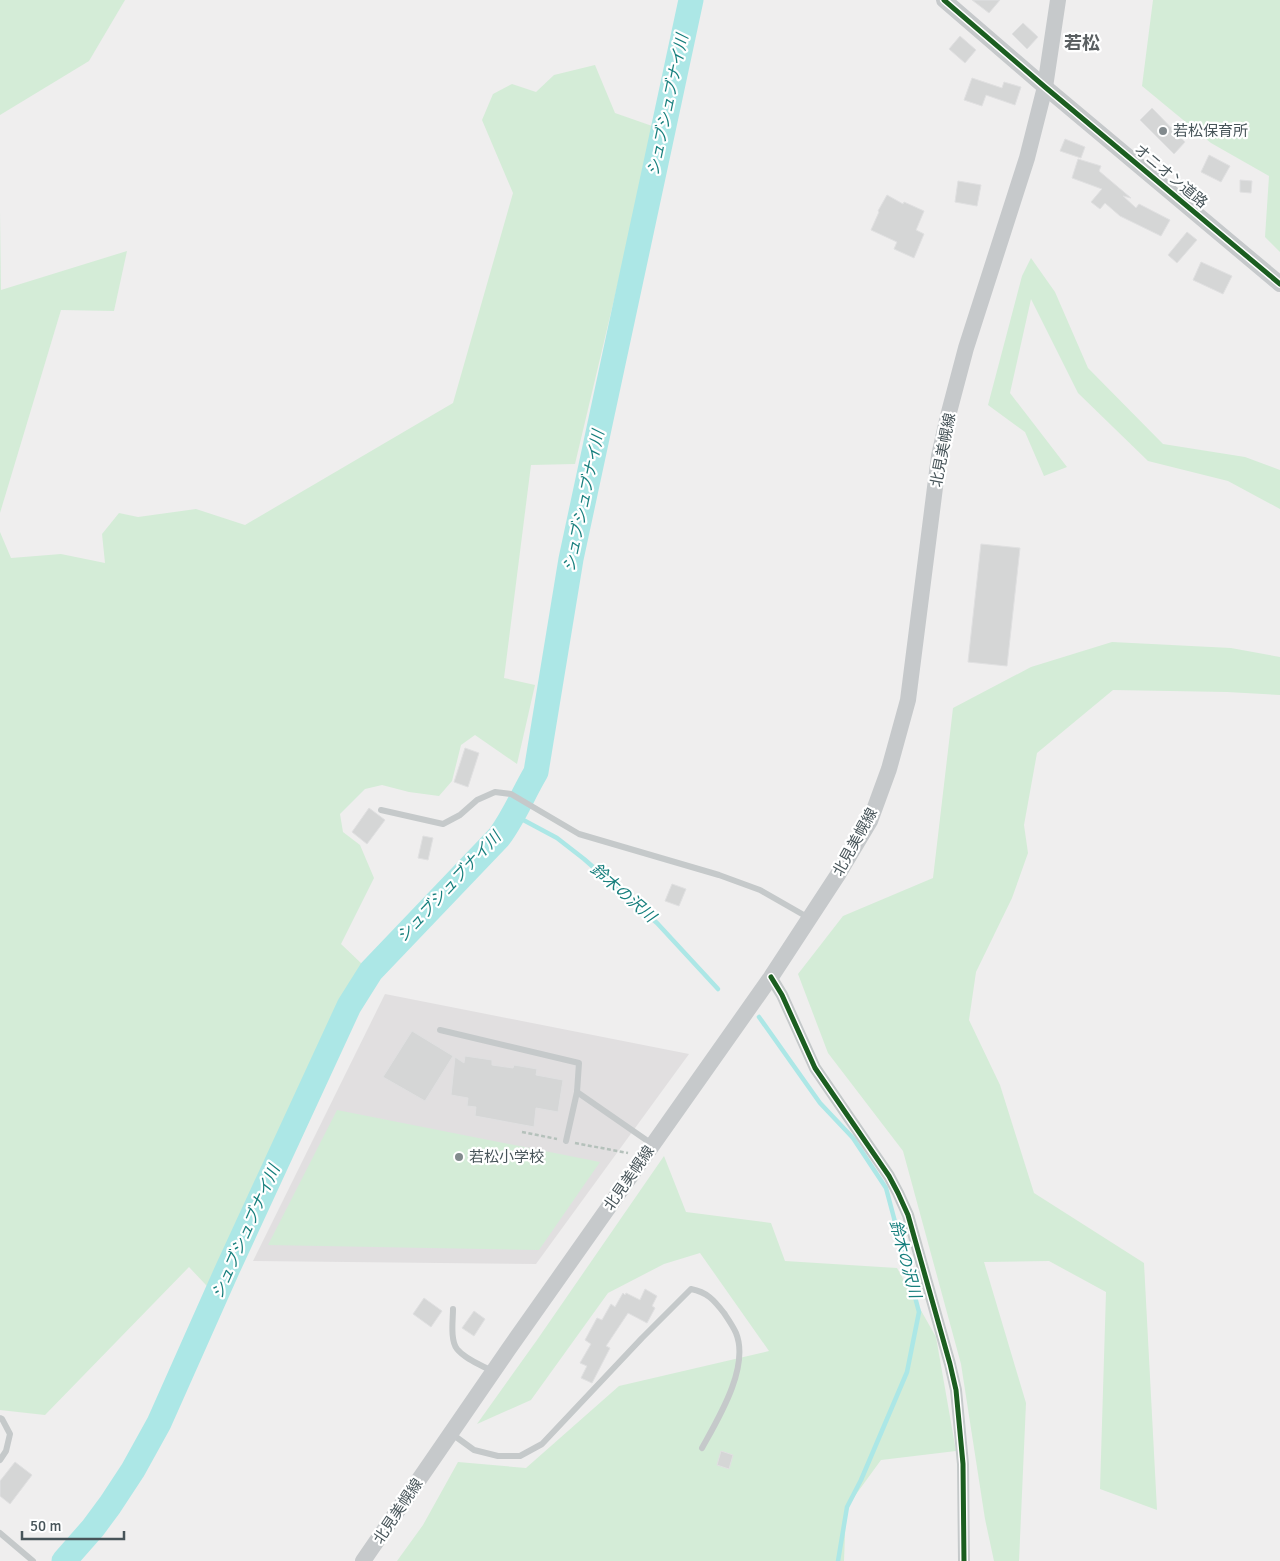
<svg xmlns="http://www.w3.org/2000/svg" width="1280" height="1561" viewBox="0 0 1280 1561" font-family="Signika,'Noto Sans JP',sans-serif">
<style>
.education{fill:#e1dfe0}
.green{fill:#d4ecd7}
.lines{fill:none;stroke-linecap:round;stroke-linejoin:round}
.stream{stroke:#ace7e6;stroke-width:4.5}
.river{stroke:#ace7e6;stroke-width:25}
.building{fill:#d5d6d6;stroke:#e0e0e1}
.path{stroke:#b5c1bb;stroke-width:2.5;stroke-dasharray:4 2.5;stroke-linecap:butt}
.lane{stroke:#c5c9ca;stroke-width:6}
.street{stroke:#c5c9ca;stroke-width:12}
.secondary{stroke:#c6c9cb;stroke-width:16}
.cycleway-casing{stroke:#fff;stroke-width:8}
.cycleway{stroke:#1b5e20;stroke-width:5}
.poi-dot{fill:#828a8d;stroke:#fff;stroke-width:2}
.labels{text-anchor:middle;dominant-baseline:central;stroke-width:4.5;stroke-linejoin:round;paint-order:stroke}
.poi-label{font-size:15px;fill:#475459;stroke:#fff;text-anchor:start}
.street-label{font-size:15px;fill:#475459;stroke:#fff}
.water-label{font-size:16px;font-style:italic;fill:#177f7d;stroke:#fff}
.quarter-label{font-size:18px;font-weight:bold;fill:#5a5f61;stroke:#fff}
</style>
<rect width="100%" height="100%" fill="#efeeee"/>
<polygon class="education" points="385,994 689,1054 536,1264 253,1261"/>
<g class="green">
<polygon points="0,0 125,0 89,61 0,115"/>
<polygon points="1153,0 1280,0 1280,252 1265,237 1269,176 1211,143 1142,86"/>
<polygon points="595,65 615,113 655,127 575,464 531,465 504,678 535,685 517,764 475,735 461,745 452,781 439,796 409,792 382,785 365,789 340,814 343,832 360,845 374,878 341,944 362,964 360,1003 222,1302 189,1267 45,1415 0,1410 0,532 11,558 61,554 105,563 102,534 119,513 138,517 196,509 245,525 453,403 513,193 482,120 493,94 512,84 536,92 554,75"/>
<polygon points="0,211 1,290 127,251 114,311 61,310 0,513"/>
<polygon points="1031,258 1055,292 1088,368 1163,444 1245,457 1280,470 1280,509 1228,481 1148,461 1078,393 1031,299 1010,393 1067,467 1044,476 1025,432 988,405 1022,276"/>
<polygon points="1112,642 1231,648 1280,657 1280,695 1227,692 1113,690 1037,753 1024,825 1028,853 1012,898 976,972 969,1020 1000,1085 1034,1193 1144,1263 1157,1510 1100,1489 1106,1292 1049,1261 984,1262 1026,1403 1019,1561 994,1561 985,1519 961,1364 903,1151 828,1053 798,974 843,916 933,878 953,708 1031,667"/>
<polygon points="337,1110 600,1162 539,1250 268,1245"/>
<polygon points="664,1156 686,1212 771,1223 785,1261 897,1268 936,1337 956,1451 881,1460 846,1508 844,1561 397,1561 423,1525 458,1462 526,1468 619,1386 769,1351 700,1253 664,1264 608,1293 531,1400 477,1424 537,1340"/>
</g>
<g class="lines">
<g class="stream">
<polyline points="514,815 557,838 584,859 657,923 718,989"/>
<polyline points="759,1017 820,1103 853,1138 886,1188 919,1312 907,1372 861,1480 847,1507 838,1561"/>
</g>
<path class="river" d="M64,1561L93,1528L110,1505L133,1470L159,1423L228,1268L349,1006L371,971L499,837C514,817 523,794 536,772L571,559L691,0"/>
</g>
<g class="building">
<polygon points="972,0 1000,0 989,13"/>
<polygon points="1023,23 1038,37 1027,49 1012,34"/>
<polygon points="960,36 976,50 965,63 949,49"/>
<polygon points="972,78 1002,88 1004,82 1021,87 1015,105 986,95 982,106 964,100"/>
<polygon points="1152,108 1185,142 1174,154 1140,120"/>
<polygon points="1065,139 1085,147 1081,158 1060,151"/>
<polygon points="1209,155 1230,166 1221,182 1201,172"/>
<polygon points="1078,159 1101,166 1099,171 1131,198 1123,196 1136,208 1139,204 1170,220 1161,236 1120,216 1105,203 1100,209 1091,202 1102,189 1072,178"/>
<polygon points="1240,180 1252,181 1251,193 1240,192"/>
<polygon points="958,181 981,185 977,206 955,202"/>
<polygon points="887,195 903,204 904,202 924,211 916,230 924,234 914,258 894,249 897,242 871,230 879,212 878,211"/>
<polygon points="1187,232 1197,240 1177,263 1168,255"/>
<polygon points="1201,262 1232,276 1223,294 1193,280"/>
<polygon points="981,544 1020,548 1007,666 968,662"/>
<polygon points="465,748 479,753 468,787 454,782"/>
<polygon points="369,808 385,820 367,844 352,832"/>
<polygon points="423,836 433,838 428,860 418,858"/>
<polygon points="672,884 686,889 679,906 665,901"/>
<polygon points="412,1031 453,1056 425,1101 383,1077"/>
<polygon points="465,1056 492,1060 492,1065 513,1068 514,1065 537,1069 536,1075 563,1080 558,1112 536,1108 534,1127 475,1116 476,1107 467,1106 468,1098 451,1095 455,1057 464,1063"/>
<polygon points="645,1289 657,1296 652,1306 655,1308 647,1323 628,1313 606,1346 610,1348 592,1383 581,1378 587,1366 580,1363 591,1344 585,1340 597,1318 602,1320 611,1304 615,1307 623,1293 625,1295 626,1293 640,1300"/>
<polygon points="424,1298 442,1311 431,1327 413,1314"/>
<polygon points="474,1311 485,1319 474,1336 462,1328"/>
<polygon points="721,1451 733,1455 729,1469 717,1465"/>
<polygon points="15,1462 32,1475 10,1504 0,1496 0,1481"/>
</g>
<g class="lines">
<g class="path">
<polyline points="522,1132 557,1139"/>
<polyline points="575,1143 628,1153"/>
</g>
<g class="lane">
<polyline points="381,810 443,824 460,815 477,800 495,792 511,794 579,834 719,875 760,890 809,918"/>
<polyline points="440,1030 579,1063 577,1092 652,1144"/>
<polyline points="566,1141 577,1092"/>
<path d="M453,1309C453,1320 450,1340 457,1349C465,1359 481,1365 492,1371"/>
<polyline points="0,1418 2,1419 10,1434 6,1451 0,1460"/>
<path d="M452,1434L474,1450L498,1456H520L542,1444L642,1338L691,1289C707,1292 714,1300 724,1313C728,1319 733,1326 736,1333C750,1367 718,1419 702,1448"/>
<polyline points="0,1533 33,1561"/>
</g>
<polyline class="street" points="771,977 782,995 815,1068 889,1176 898,1193 908,1215 950,1364 956,1390 963,1464 964,1561"/>
<g class="secondary">
<polyline points="944,0 1045,87 1280,284"/>
<polyline points="363,1561 508,1350 771,977 839,873 870,821 889,769 908,700 939,456 948,416 966,348 1027,158 1045,87 1058,0"/>
</g>
<g class="cycleway-casing">
<g id="cycleway">
<polyline points="944,0 1045,87 1280,284"/>
<polyline points="771,977 782,995 815,1068 889,1176 898,1193 908,1215 950,1364 956,1390 963,1464 964,1561"/>
</g>
</g>
<use href="#cycleway" class="cycleway"/>
</g>
<g class="poi-dot">
<circle cx="1163" cy="131" r="5"/>
<circle cx="459" cy="1157" r="5"/>
</g>
<g class="labels">
<g class="poi-label">
<text x="1173" y="131">若松保育所</text>
<text x="469" y="1157">若松小学校</text>
</g>
<g class="street-label">
<text transform="translate(1171 176) rotate(40)">オニオン道路</text>
<text transform="translate(943 450) rotate(-79)">北見美幌線</text>
<text transform="translate(855 842) rotate(-61)">北見美幌線</text>
<text transform="translate(629 1178) rotate(-55)">北見美幌線</text>
<text transform="translate(398 1511) rotate(-56)">北見美幌線</text>
</g>
<g class="water-label">
<text transform="translate(668 105) rotate(-78)">シュブシュブナイ川</text>
<text transform="translate(584 501) rotate(-78)">シュブシュブナイ川</text>
<text transform="translate(449 887) rotate(-47)">シュブシュブナイ川</text>
<text transform="translate(623 893) rotate(41)">鈴木の沢川</text>
<text transform="translate(246 1232) rotate(-66)">シュブシュブナイ川</text>
<text transform="translate(905 1259) rotate(75)">鈴木の沢川</text>
</g>
<g class="quarter-label">
<text x="1082" y="43">若松</text>
</g>
</g>
<path d="M22 1531v8h102v-8" fill="none" stroke="#475459" stroke-width="2.5"/>
<text x="30" y="1531" font-size="15" fill="#475459" stroke="#ffffff" stroke-width="4" paint-order="stroke">50 m</text>
</svg>
